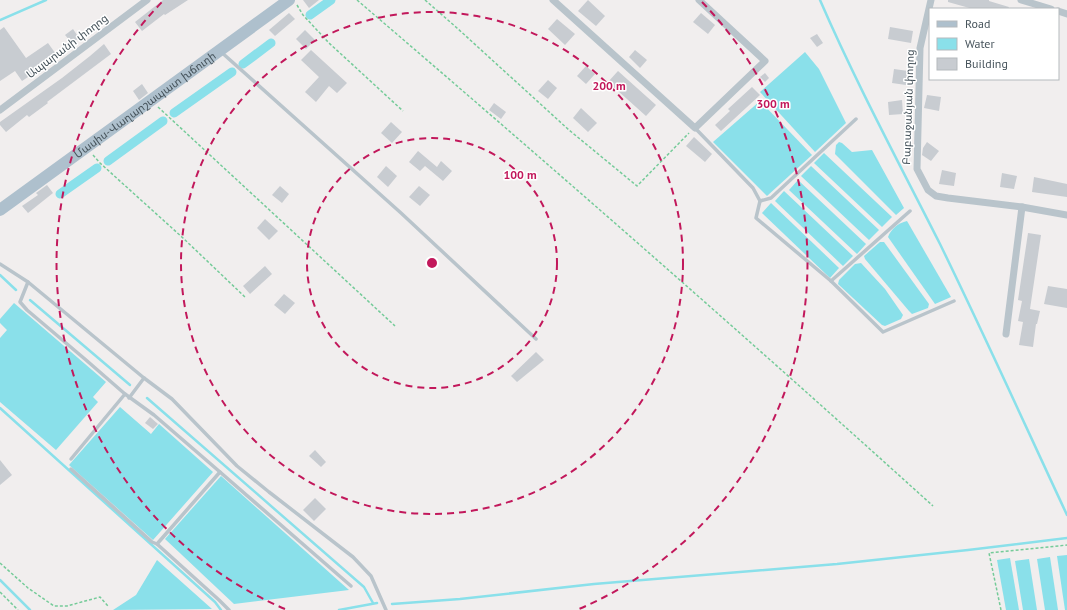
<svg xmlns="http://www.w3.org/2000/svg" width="1067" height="610" viewBox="0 0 1067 610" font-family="'PT Sans','Noto Sans Armenian',sans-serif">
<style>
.water{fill:#8ae0ea}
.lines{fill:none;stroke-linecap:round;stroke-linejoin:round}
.stream{stroke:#8ae0ea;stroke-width:2.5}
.canal{stroke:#8ae0ea;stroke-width:9}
.building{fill:#c8ccd1}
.path{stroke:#75cb99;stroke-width:1.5;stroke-dasharray:3 2;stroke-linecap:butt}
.service{stroke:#b9c4cb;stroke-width:3.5}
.minor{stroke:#b9c4cb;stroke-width:7}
.primary{stroke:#aec0cd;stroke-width:12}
.ring{fill:none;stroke:#c2185b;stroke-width:2;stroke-dasharray:7 5}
.labels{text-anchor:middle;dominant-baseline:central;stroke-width:3;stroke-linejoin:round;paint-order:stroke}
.street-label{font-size:11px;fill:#46535b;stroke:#fff}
.centre{fill:#c2185b;stroke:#fff;stroke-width:2}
.ring-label{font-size:12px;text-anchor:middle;font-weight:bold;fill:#c2185b;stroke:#fff;stroke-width:3;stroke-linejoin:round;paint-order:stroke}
</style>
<rect width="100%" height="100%" fill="#f1eeee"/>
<g class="water">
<polygon points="805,52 819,69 846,123 815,152 760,92"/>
<polygon points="760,101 812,155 767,196 713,142"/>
<polygon points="839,142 842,143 852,152 872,150 904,208 896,215 835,154 836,145"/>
<polygon points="824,153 892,217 882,227 814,163"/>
<polygon points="811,166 879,230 869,240 801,176"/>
<polygon points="798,180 866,244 857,254 789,190"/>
<polygon points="784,191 853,256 843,266 775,201"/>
<polygon points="771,203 839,268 830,278 762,213"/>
<path d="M907,221L951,297L935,304L888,237C891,229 898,223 907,221Z"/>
<polygon points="880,242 884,242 929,304 928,308 912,314 909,311 865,259 864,256"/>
<polygon points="861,263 885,289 903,315 901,319 885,326 882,325 838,284 839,280 855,264"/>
<polygon points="14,303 106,382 93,397 98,402 56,450 0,402 0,338 7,330 0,323 0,319"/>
<polygon points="120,407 151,434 159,424 213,472 153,540 69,465"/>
<polygon points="221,476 349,590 234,604 165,539"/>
<polygon points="1067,555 1067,610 1065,610 1057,556"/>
<polygon points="1050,557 1058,610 1045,610 1037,559"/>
<polygon points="1010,558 1019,610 1006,610 997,560"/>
<polygon points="1029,559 1037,610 1023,610 1015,561"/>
<polygon points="157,560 212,609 113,610 136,595"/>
</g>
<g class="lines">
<g class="stream">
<path d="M820,0C856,83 899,163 940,244C984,334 1025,425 1067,515"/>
<polyline points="0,20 46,0"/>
<polyline points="0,275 16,290"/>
<polyline points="30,300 130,385"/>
<polyline points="147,398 364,587 373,603"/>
<polyline points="0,408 215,602 221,610"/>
<polyline points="0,580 30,610"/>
<polyline points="392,604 460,599 594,584 837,564 968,550 1067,538"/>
<polyline points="339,610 377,603"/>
</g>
<g class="canal">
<polyline points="310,15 331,0"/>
<polyline points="243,64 271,43"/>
<polyline points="174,113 232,72"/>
<polyline points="108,161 163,121"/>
<polyline points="60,194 97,168"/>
</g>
</g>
<g class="building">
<polygon points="163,0 188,0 165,15 164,14 142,31 135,22"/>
<polygon points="303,0 319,0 309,8"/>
<polygon points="588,0 605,16 596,26 578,11"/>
<polygon points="948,0 989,0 989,1 1009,7 1008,9 973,9 948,2"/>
<polygon points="289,13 295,19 275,36 269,30"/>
<polygon points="701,13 715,25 708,34 693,22"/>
<polygon points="557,19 575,34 565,45 548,29"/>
<polygon points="4,27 26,58 48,43 58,57 22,81 15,71 0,81 0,30"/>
<polygon points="890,27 913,31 911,43 888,39"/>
<polygon points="73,29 79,38 72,43 65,35"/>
<polygon points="305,30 315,40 306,49 296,39"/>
<polygon points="817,34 823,43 817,47 810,38"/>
<polygon points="104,44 111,54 47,102 48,103 29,117 27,115 6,132 0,125 0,122 62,78 90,56"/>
<polygon points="311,50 347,83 337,93 329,86 316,102 305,92 319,77 301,60"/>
<polygon points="635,50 647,60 640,68 629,57"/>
<polygon points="586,66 595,74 586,84 577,76"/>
<polygon points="894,69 908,71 906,85 892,83"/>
<polygon points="618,71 656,105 646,116 608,82"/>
<polygon points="765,73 769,78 765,82 760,77"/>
<polygon points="548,80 557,88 548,99 538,91"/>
<polygon points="142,84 148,93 139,100 133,91"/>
<polygon points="752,87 760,95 721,131 715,125 730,111 728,109"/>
<polygon points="927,95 941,97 939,111 924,108"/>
<polygon points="902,100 903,114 889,115 888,102"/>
<polygon points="494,103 506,112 501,119 489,110"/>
<polygon points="581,108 597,123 588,132 573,118"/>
<polygon points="391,122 402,132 392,143 381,133"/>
<polygon points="694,137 712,154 705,162 686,146"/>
<polygon points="927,142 939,151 931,161 922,155 923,148"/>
<polygon points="418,151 437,167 441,161 452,171 443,181 425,166 420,171 409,162"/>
<polygon points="386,166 397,176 388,187 377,177"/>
<polygon points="942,170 956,173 954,186 939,184"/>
<polygon points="1002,173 1017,176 1014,189 1000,187"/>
<polygon points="1034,177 1067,184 1067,197 1032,192"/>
<polygon points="47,185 53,193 28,213 22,206 38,195 36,193"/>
<polygon points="280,186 289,194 282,203 272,195"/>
<polygon points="419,186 430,195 420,206 409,197"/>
<polygon points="265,219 278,231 269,240 257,228"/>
<polygon points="1028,233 1041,235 1030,309 1040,311 1037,324 1036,324 1033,347 1019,345 1023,322 1018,321 1022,301 1018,300"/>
<polygon points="265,266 272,274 250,294 243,286"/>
<polygon points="1048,286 1067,289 1067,308 1044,304"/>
<polygon points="284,294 295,303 285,314 274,305"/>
<polygon points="536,352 544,360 517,382 511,376"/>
<polygon points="150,417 158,424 153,429 145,423"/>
<polygon points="315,450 326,462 321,467 309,456"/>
<polygon points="0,460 12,475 0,485"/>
<polygon points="315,498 326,509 314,521 303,510"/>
</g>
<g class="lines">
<g class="path">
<path d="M357,0C551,166 743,334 933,506"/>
<polyline points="425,0 457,28 569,130 637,186 689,133"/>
<polyline points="297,5 303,15 329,43 403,111"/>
<polyline points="158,107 395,326"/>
<polyline points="93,155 100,163 183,238 246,298"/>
<polyline points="0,563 28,588 54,606 67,606 100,597 108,606"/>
<polyline points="0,592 18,610"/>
<polyline points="1001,610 989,553 1067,545"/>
</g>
<g class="service">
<polyline points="220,51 401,213 536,339"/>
<polyline points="695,128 753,188 760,201 756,218 831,281 883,332 954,301"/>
<polyline points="760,201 771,198 856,119"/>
<polyline points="0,264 28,282 144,378 172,399 237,466 269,492 353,557 371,576 386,610"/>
<polyline points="831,281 910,211"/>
<polyline points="28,282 20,302 27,310 86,360 125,394 154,415 220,472 351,586"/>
<polyline points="129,398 144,378"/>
<polyline points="71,459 125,394"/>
<polyline points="71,469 152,542 157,544 219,600 229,610"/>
<polyline points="157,544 220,472"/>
</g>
<g class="minor">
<polyline points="553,0 695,128 765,61 699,0"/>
<polyline points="931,0 920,48 917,169 928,190 936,196 948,198 1022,207 1067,215"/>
<polyline points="1021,0 1051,9"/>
<polyline points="1058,11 1067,14"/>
<polyline points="0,110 147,0"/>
<polyline points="1006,334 1022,207"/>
</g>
<path class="primary" id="s1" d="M0,210L289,0"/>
</g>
<g class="ring">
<circle cx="432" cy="263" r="125"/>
<circle cx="432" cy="263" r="251"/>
<path d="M285 609A376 376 0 0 1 162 2M702 2A376 376 0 0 1 579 609"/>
</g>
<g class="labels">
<g class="street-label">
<text transform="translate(67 46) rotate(-37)">Ապարանի փողոց</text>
<text stroke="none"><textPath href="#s1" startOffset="179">Մասիս-Վաղարշապատ խճուղի</textPath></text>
<text transform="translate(908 107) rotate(-88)">Բաբաջանյան փողոց</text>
</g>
</g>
<circle cx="432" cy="263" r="6" class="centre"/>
<g class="ring-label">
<text x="609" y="90">200 m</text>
<text x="773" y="108">300 m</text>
<text x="520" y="179">100 m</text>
</g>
<rect x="929" y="8" width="130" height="72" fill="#ffffff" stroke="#b5babd"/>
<rect x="937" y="21" width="20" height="6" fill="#aec0cd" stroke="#b5babd"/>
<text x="965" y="28" font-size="12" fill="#46535b">Road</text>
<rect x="937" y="38" width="20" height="12" fill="#8ae0ea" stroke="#b5babd"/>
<text x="965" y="48" font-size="12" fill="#46535b">Water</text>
<rect x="937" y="58" width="20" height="12" fill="#c8ccd1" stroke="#b5babd"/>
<text x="965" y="68" font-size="12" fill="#46535b">Building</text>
</svg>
